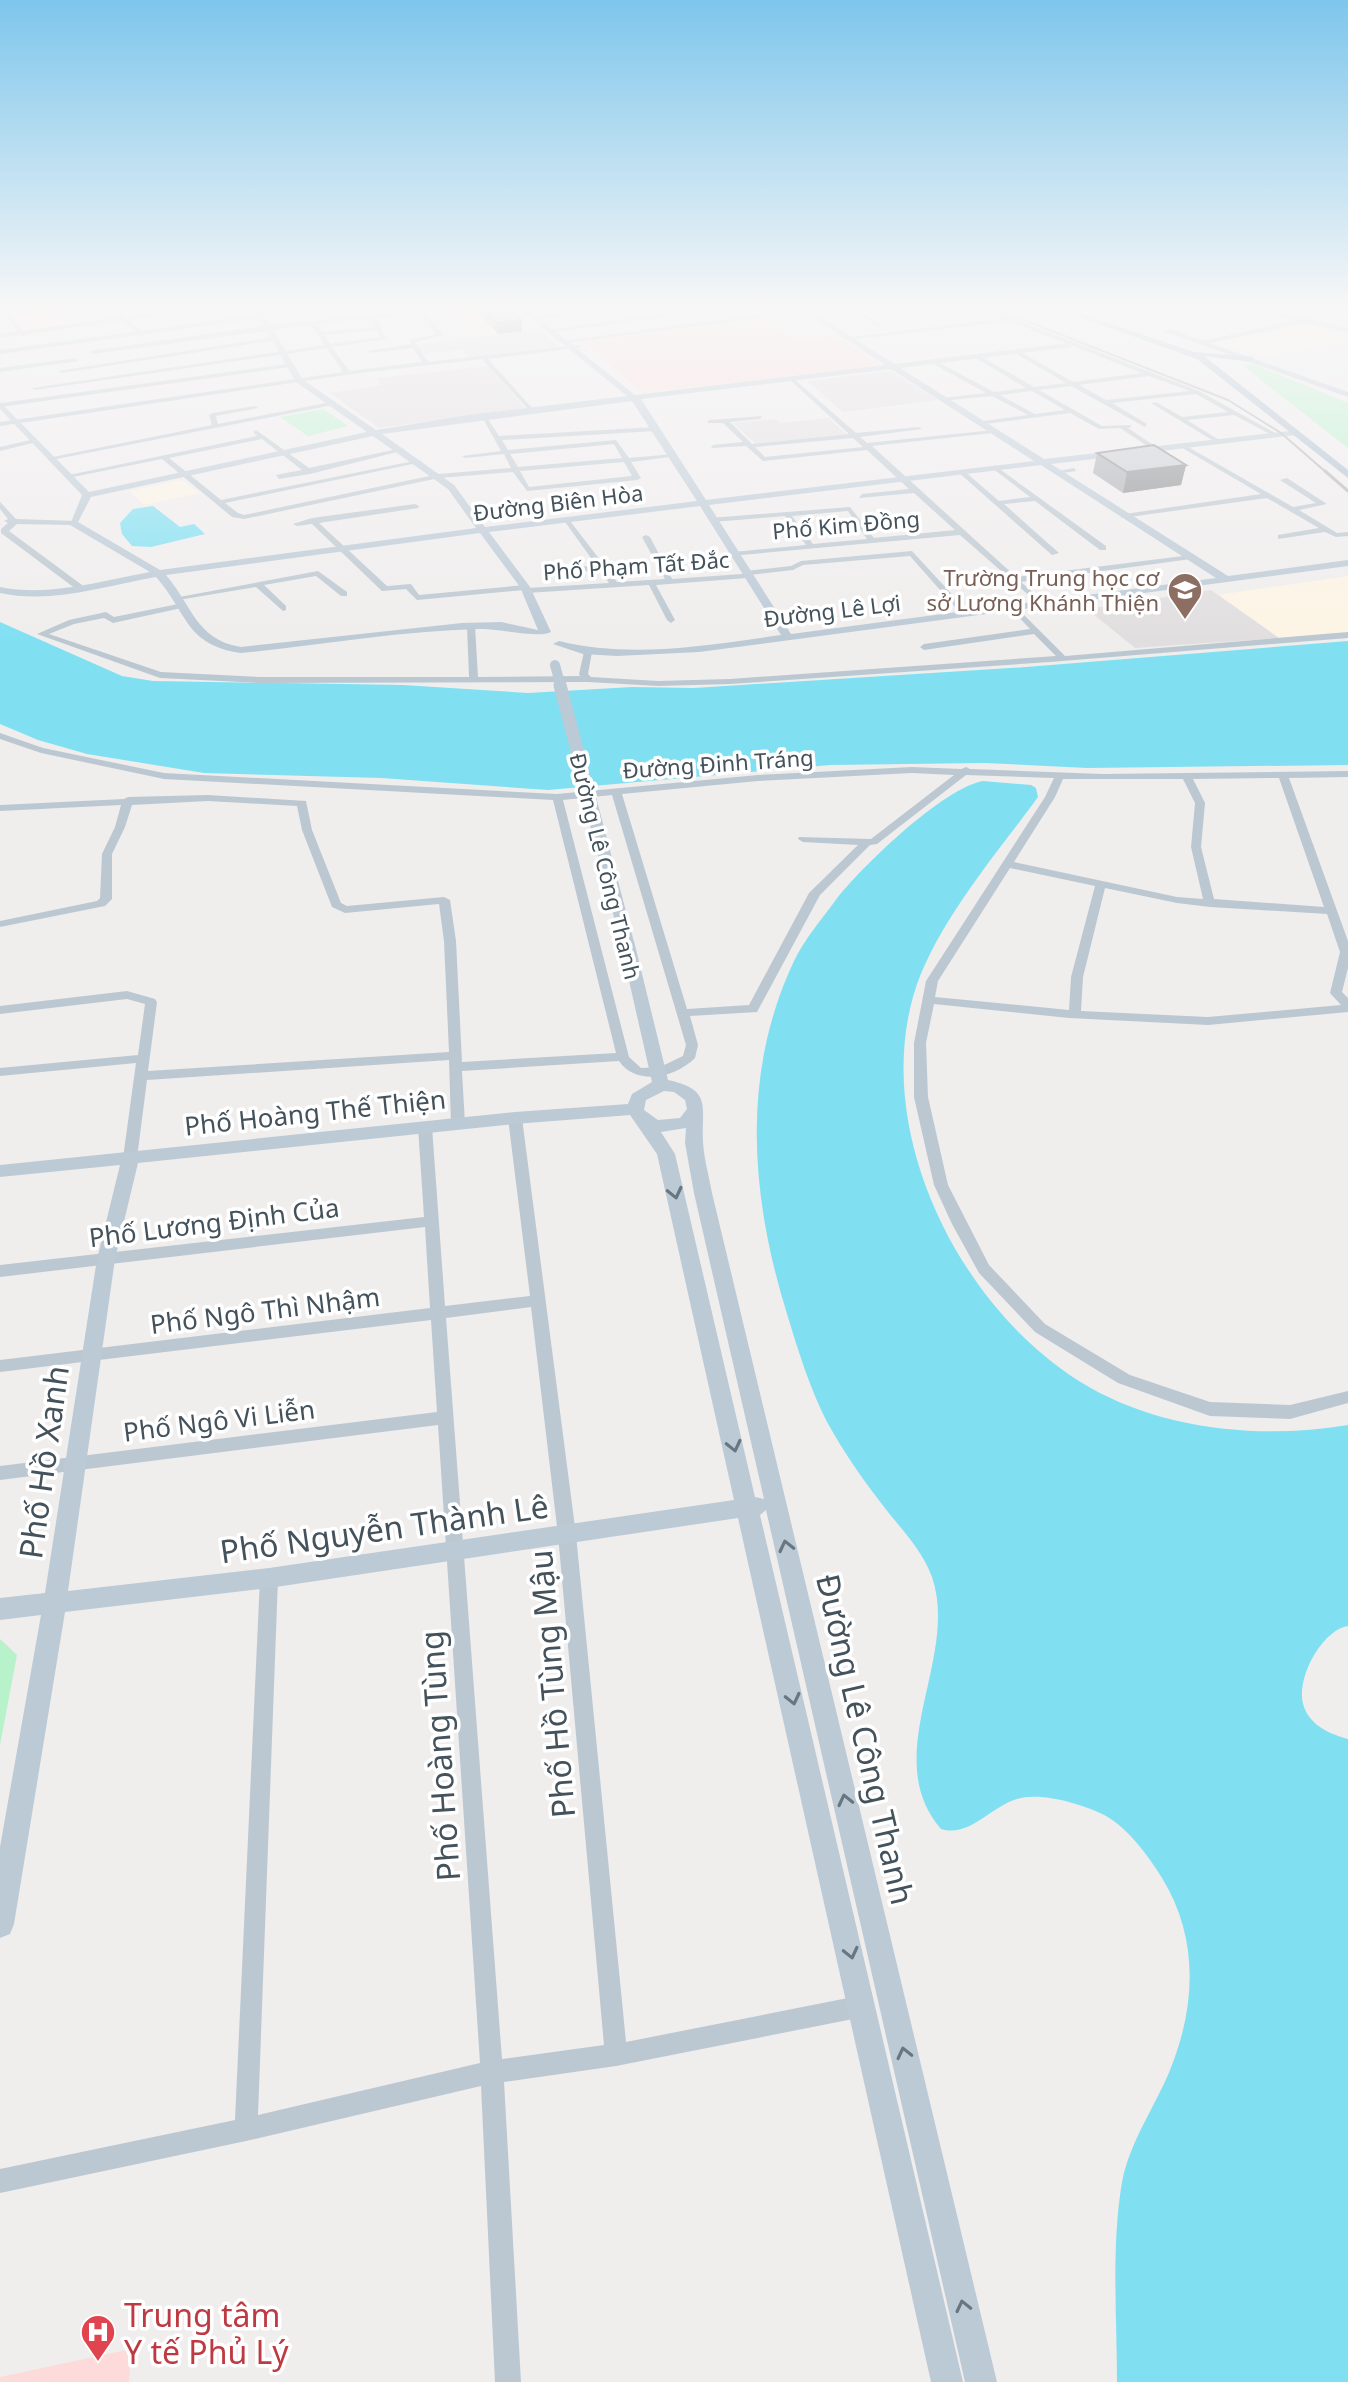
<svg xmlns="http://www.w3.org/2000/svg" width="1348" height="2382" viewBox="0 0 1348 2382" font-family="'Noto Sans',sans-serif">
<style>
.commercial{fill:#fdf4e4}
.education{fill:#e1dedf}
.medical{fill:#fddbda}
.green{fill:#b7f2cb}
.water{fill:#80e0f2}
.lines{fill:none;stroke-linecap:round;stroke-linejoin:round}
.street{fill:#bcc8d1;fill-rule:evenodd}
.secondary{fill:#bccad6;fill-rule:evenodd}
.primary{fill:#aabecf;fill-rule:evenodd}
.rail-far1{stroke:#afb3b8;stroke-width:2}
.rail{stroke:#afb3b8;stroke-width:3}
.secondary-bridge-far1{stroke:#bccad6;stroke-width:10}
.secondary-bridge{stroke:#bccad6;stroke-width:13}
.wall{fill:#adafb5}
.shaded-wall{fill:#8d8f93}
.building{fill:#c9ccd2;stroke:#8d8f93;stroke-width:2}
.oneway{stroke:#687681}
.labels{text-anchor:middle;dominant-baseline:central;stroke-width:7;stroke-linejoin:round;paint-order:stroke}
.far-street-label{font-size:22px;fill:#44525c;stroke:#fff}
.far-education-label{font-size:22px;fill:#785e54;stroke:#fff;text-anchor:end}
.street-label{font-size:26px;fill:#44525c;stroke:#fff}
.near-street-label{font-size:32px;fill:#44525c;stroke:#fff}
.near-health-label{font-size:32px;fill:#be3a42;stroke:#fff;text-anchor:start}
</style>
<rect width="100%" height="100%" fill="#f0eded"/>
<g class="commercial">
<polygon points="447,307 510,307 540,330 473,337 447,314 453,313"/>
<polygon points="53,309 68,325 26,331 13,314"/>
<polygon points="1304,324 1348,335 1348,339 1265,358 1218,343"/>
<polygon points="182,480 200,493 144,505 129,491"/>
<polygon points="1348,576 1348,640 1338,633 1279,638 1218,595"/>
</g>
<g class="education">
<polygon points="540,330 560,347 469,358 461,350 422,354 414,344"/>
<polygon points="489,366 525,408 379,428 330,393 381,385 377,378"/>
<polygon points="891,371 938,400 843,412 807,381"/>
<polygon points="829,418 846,434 756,444 733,423 775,419 781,423"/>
<polygon points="1211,590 1279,638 1135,648 1087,609"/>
</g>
<g class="medical">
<polygon points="769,319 795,339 834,335 883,366 643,393 583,341"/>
<polygon points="131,2349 129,2382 0,2382 0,2377"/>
</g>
<g class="green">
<polygon points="1253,364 1348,403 1348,448 1242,365"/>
<polygon points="323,409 348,426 308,436 280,417"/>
<polygon points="0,1639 17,1655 0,1745"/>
</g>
<g class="water">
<polygon points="153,506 180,527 194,524 205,534 151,547 132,546 122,534 120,523 133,509"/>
<polygon points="0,622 122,676 153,681 403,685 528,693 632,687 694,688 1026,667 1348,641 1348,765 1087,768 985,763 830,765 548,790 381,778 204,773 87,754 38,740 0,724"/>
<path d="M983,781L1031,785L1036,788L1038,797C995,856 933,927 913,997C873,1139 965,1316 1089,1387C1166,1431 1263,1439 1348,1425V1626C1321,1630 1294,1682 1304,1707C1311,1726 1330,1734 1348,1739V2382H1117C1117,2316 1111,2247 1122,2182C1130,2141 1155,2107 1170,2070C1196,2006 1199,1938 1162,1878C1148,1855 1125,1824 1100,1813C1078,1803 1040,1792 1017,1799C990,1807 969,1838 941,1829C878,1756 960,1658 932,1577C923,1552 904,1532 888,1512C866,1484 844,1453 827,1422C810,1389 798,1350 787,1314C751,1198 740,1075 794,961C804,940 821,920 835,901C860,868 943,788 983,781Z"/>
</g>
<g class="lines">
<g class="street">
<polygon points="109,307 115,307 141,331 261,314 372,307 261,318 144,334 142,337 138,335 0,354 0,350 135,332"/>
<path d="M416,307H422L443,335L415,342L428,362L579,345L582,347L488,359L532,408L530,411L482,359L360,373L0,426V422L343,372L327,348L35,390L32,388L325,345L311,325L92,354L90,351L269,325L419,311ZM421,314L436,334L410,340L411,344L368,351L371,353L413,348L422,362L349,371L332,347L386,339L376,318ZM370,319L375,327L322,332L317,324ZM377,330L380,337L330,344L324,335Z"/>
<polygon points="607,307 625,307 534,320 531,318"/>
<polygon points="721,307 739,307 550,332 547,330"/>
<polygon points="847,307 854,307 883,326 878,327"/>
<path d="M974,307H983L1199,391L1277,434L1272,435L1234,415L1187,420L1219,440L1217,443L1151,403L1156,402L1182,417L1228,412L1196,394L1112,403L1147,424L1145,427L1071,386L1039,390L1102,426L1131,425V427L1128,428L1156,447V449H1152L1120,428L1099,429L1070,413L978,425L976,422L1028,415L992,396L940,401L942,398L986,393L930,362V360H934L994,392L1026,388L974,357V355H978L1034,387L1066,383L1013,352V350H1017L1073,382L1142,373L1009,321L846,340L843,338L1003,319ZM1149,376L1190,391L1106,400L1079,385ZM1032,391L1065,410L1035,414L1000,395Z"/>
<polygon points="1109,307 1116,307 1110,312 1106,312"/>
<polygon points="759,315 761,318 565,343 562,341"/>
<polygon points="6,316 10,316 26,336 22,336"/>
<polygon points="275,337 277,340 61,373 58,371"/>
<polygon points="76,358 78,361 0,372 0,368"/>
<polygon points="288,364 290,367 0,407 1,403"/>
<path d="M792,377L856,433L919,427L922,429L860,437L867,443L994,430L992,433L872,446L1016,577L1191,555L1195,557L1191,559L1021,582L1044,602L1045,604L1041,606L960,535L730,556V552H733L806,545L785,516L713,522H710V518L850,507L874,538L955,530L914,493L859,498L862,494L909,489L867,450L763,461L746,446L711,448L713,445L743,442L723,423H707L709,420L762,416L760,419L730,422L752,444L849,434L790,380ZM853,438L863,447L765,457L755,447ZM848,511L867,539L813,544L792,516Z"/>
<polygon points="331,402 333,405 51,460 48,458 212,425 209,415 212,413 255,406 258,408 216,416 218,424"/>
<path d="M484,413L499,436L656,427L659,429L656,431L502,440L508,450L616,440L629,458L674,454L677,456L631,462L641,478L637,480L527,491L513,472L439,478L244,519L232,517L162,459L68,478L64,476L257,436L253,432L256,430L309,468L402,448L405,450L310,474L279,479L276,475L302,470L262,439L169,458L221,500L419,460L422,462L225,503L238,513L244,515L439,474L511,468L504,454L465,458L462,456L501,451L481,415ZM614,444L622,458L518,467L510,454ZM624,462L632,476L529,487L520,471Z"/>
<polygon points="35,439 37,442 0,451 0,447"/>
<polygon points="1181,443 1293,507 1316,503 1280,480 1287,478 1327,504 1299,510 1337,533 1348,532 1348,536 1336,537 1325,532 1278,539 1278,535 1319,528 1267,498 1122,518 1121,516 1125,514 1261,494 1179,446"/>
<polygon points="994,465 1106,546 1106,550 1100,550 1035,501 1004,504 1059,553 1052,555 957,471 963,470 999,501 1030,497 992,468"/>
<polygon points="1074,468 1076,471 1056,474 1052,472"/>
<polygon points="0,502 16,519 76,521 77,523 73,525 17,524 9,531 82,585 82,589 76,589 1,533 1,529 8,523 4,521 8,519 0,509"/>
<polygon points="415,504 419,506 418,508 319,523 387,586 411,584 419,595 525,585 528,585 528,588 609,583 600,570 556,574 552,572 556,570 596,565 563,519 567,517 617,582 665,579 642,537 646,535 650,537 672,579 742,574 745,571 791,566 801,561 912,551 970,614 963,616 910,556 803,565 793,570 750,575 747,578 656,585 675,620 671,623 667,620 649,585 527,593 524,593 524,590 417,600 406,589 382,591 312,524 297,526 293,524 312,518"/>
<polygon points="318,571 347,592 347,596 341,596 316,576 264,585 286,606 286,610 283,611 256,587 178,600 174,598"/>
<polygon points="183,603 186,603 186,607 113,623 104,618 74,624 49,634 161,672 259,677 469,677 467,626 471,623 475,626 478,677 580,676 579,674 584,652 588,649 592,652 588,674 591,677 658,681 730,679 1056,656 1034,634 924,650 920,647 924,644 1030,629 1010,608 1014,605 1065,656 1348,632 1348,638 1050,662 730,684 658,686 588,682 259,683 160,678 37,634 69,620 106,612 114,617"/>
<path d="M0,733L43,748L164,773L557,794L758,775L912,767L961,769L966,767L970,769L1102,774L1348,771V777L1289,778L1348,941V968L1342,992L1348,998V1012L1208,1025L1069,1018L934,1004L926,1043L928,1097L948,1185L989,1265L1045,1324L1130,1375L1210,1402L1290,1405L1348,1391V1403L1290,1419L1210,1416L1118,1383L1035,1332L979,1273L952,1224L934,1185L914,1097V1043L926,981L1045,797L1054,778L966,775L877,844L870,845L820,895L757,1012L690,1016L698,1045L695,1058C676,1077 637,1087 619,1061L462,1071L465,1124L458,1129L451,1124L449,1060L147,1080L137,1158L130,1163L123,1158L136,1063L0,1076V1068L138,1055L145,1004L127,999L0,1014V1006L127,991L155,999L157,1002L148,1071L449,1052L444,941L439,904L345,913L332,907L302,830L297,806L208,801L132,805L125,827L112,854V899L105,906L0,927V921L97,901L100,898L102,854L115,827L121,805L0,811V805L124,799L128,797L208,795L306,801L312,830L341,903L347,906L444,897L450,900L456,941L462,1062L616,1053L553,800L164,779L41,753L0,739ZM912,773L954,775L871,839L799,837L798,839L803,842L858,845L809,893L749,1005L687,1009L622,794L758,781ZM1279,778L1324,907L1214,899L1201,847L1205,803L1193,779ZM1063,779H1183L1195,803L1191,847L1203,899L1177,897L1014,862L1055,797ZM612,795L686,1045L683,1056L660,1067L641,1068L629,1057L563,800ZM1010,868L1095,886L1071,977L1069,1010L935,997L938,981ZM1105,888L1177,903L1210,907L1327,914L1340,952L1330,993L1341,1005L1208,1017L1081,1011L1083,977Z"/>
<path d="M515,1114L522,1118L576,1535L626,2042L863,1995L871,1998L874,2006L871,2014L863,2017L616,2066L504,2082L521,2382H495L481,2086L246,2141L0,2193V2169L235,2120L260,1578L263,1572L269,1570L275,1572L278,1578L258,2115L480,2063L438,1425L0,1480V1466L437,1412L431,1320L0,1372V1360L430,1308L425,1227L0,1277V1265L424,1217L418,1127L425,1122L432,1127L445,1306L530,1296L508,1118ZM531,1307L558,1535L604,2045L502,2059L446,1318Z"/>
</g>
<g class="secondary">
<polygon points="199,307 220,307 0,338 0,334"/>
<path d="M253,307H260L302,379L376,430L468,415L627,396L517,307H525L635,395L885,365L797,307H805L894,364L1069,343L1072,347L900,368L1044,459L1299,430L1296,435L1051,464L1228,576L1348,560V566L699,652L617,656L583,654L553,644L559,641C631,659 709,645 781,635L700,506L489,532L530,587L551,632C539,639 498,628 479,629C400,631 320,645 241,653C185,645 188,613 156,577C105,586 51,604 0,593V587C49,597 101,581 150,572L70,525L82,495L0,409V402L89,492L367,432L296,382ZM891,369L1034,461L706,500L641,399ZM632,401L697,501L485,527L454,485L382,434ZM373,436L448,489L476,528L160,570L78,522L91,497ZM1041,465L1216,578L791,634L709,505ZM480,533L520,587L538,630L501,622L462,623L241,647C196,640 192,605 166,575Z"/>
<polygon points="1242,307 1256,307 1348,328 1348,332 1306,323 1209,343 1348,392 1348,397 1163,331 1170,329 1203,341 1296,320"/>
<path d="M627,937L634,941L668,1080C713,1090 701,1106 703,1142C704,1159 709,1176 712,1193L997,2382H965L766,1510L760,1515L963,2382H931L738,1518L269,1588L65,1612L14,1924L10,1934L0,1938V1847L41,1615L0,1620V1598L45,1593L97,1259L120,1165L0,1177V1165L515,1112L628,1104L632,1094L652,1082L620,941ZM664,1091L674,1092L685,1100L687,1109L680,1118L658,1120L644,1110L646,1100ZM630,1115L657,1154L734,1500L269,1568L68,1591L115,1259L138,1163L515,1124ZM686,1128L685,1143L694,1193L764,1499L755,1497L675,1154L661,1132Z"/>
</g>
<polygon class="primary" points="1073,311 1194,352 1254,357 1251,362 1204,356 1348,470 1348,478 1197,359 1073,315"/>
<polyline class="rail-far1" points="990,307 1228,400 1281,433 1327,473"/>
<polyline class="rail" points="1325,471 1348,491"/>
<polyline class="secondary-bridge-far1" points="555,665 561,687"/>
<polyline class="secondary-bridge" points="560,685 627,941"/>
</g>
<g class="wall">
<polygon points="472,307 506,307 522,331 498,334"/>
<polygon points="1097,453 1186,465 1181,485 1123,493 1093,473"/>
</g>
<g class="shaded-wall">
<polygon points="521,320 522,331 498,334 497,323"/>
<polygon points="1186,465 1181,485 1123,493 1127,472"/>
</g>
<g class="building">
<polygon points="482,307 506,307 521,320 497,323"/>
<polygon points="1154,445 1186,465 1127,472 1097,453"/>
</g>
<defs><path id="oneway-chevron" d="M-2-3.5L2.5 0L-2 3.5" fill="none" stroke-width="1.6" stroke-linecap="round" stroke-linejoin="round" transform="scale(2)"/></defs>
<g class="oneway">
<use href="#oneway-chevron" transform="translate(675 1193) rotate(77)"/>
<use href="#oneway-chevron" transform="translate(734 1446) rotate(77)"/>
<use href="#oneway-chevron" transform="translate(786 1546) rotate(-103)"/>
<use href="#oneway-chevron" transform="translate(793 1699) rotate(77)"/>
<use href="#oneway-chevron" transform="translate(845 1800) rotate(-103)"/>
<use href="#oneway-chevron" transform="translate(851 1953) rotate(77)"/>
<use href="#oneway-chevron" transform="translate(904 2053) rotate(-103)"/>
<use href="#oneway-chevron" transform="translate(963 2306) rotate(-103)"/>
</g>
<linearGradient id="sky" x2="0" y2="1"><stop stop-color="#7ec6ec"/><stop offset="0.48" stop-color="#f8f7f7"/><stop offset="1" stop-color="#f8f7f7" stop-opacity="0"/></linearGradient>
<rect width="1348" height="641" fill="url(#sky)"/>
<defs>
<g id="school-pin" transform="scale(1.8)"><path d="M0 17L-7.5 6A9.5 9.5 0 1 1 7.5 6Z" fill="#8d6e63" stroke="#fff"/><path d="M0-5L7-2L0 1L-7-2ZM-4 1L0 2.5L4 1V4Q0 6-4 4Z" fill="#fff"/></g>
<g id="hospital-pin" transform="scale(1.8)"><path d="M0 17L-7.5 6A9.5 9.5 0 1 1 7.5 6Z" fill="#e0444e" stroke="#fff"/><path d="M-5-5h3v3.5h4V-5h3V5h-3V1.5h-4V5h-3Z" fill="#fff"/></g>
</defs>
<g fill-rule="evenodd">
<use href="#school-pin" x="1185" y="590"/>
<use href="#hospital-pin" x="98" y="2332"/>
</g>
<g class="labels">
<g class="far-street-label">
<text transform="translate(558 502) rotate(-7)">Đường Biên Hòa</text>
<text transform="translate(846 524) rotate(-5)">Phố Kim Đồng</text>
<text transform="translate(636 565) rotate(-4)">Phố Phạm Tất Đắc</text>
<text transform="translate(832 610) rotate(-7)">Đường Lê Lợi</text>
<text transform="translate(718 763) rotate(-4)">Đường Đinh Tráng</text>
<text transform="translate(606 866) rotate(76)">Đường Lê Công Thanh</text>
</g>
<g class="far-education-label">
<text x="1159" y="577">Trường Trung học cơ<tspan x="1159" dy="25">sở Lương Khánh Thiện</tspan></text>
</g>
<g class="street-label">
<text transform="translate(315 1112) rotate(-6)">Phố Hoàng Thế Thiện</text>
<text transform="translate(214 1222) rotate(-7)">Phố Lương Định Của</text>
<text transform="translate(265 1310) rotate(-7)">Phố Ngô Thì Nhậm</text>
<text transform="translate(219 1420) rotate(-7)">Phố Ngô Vi Liễn</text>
</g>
<g class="near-street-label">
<text transform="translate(43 1462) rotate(-82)">Phố Hồ Xanh</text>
<text transform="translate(384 1528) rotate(-8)">Phố Nguyễn Thành Lê</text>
<text transform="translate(551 1684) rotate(-95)">Phố Hồ Tùng Mậu</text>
<text transform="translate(866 1739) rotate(77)">Đường Lê Công Thanh</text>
<text transform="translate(439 1756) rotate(-94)">Phố Hoàng Tùng</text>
</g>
<g class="near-health-label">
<text x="124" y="2314">Trung tâm<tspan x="124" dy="37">Y tế Phủ Lý</tspan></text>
</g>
</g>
</svg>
